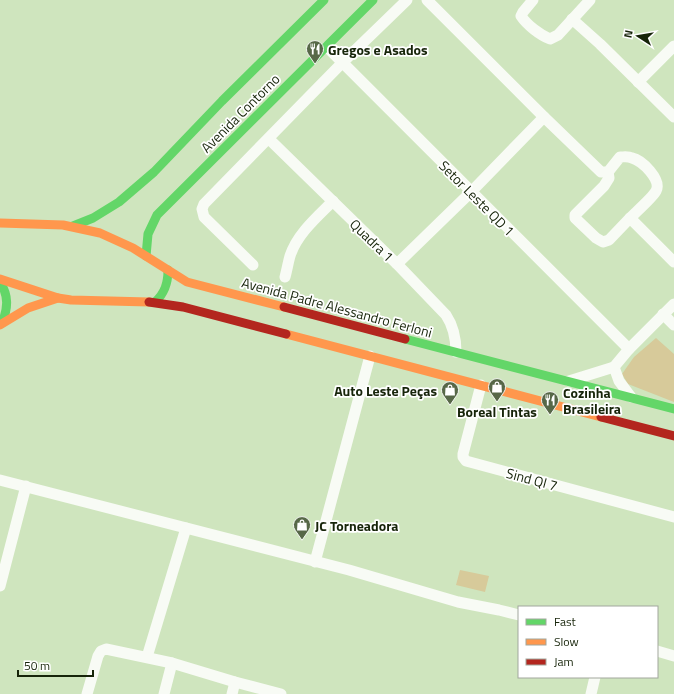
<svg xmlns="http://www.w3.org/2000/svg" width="674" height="694" viewBox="0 0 674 694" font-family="'Titillium Web',sans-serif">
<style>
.green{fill:#d7ca9a}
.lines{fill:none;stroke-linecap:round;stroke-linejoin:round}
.street{stroke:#f8fbf5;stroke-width:11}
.fast{stroke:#63d668;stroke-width:9}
.slow{stroke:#ff974d;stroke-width:9}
.jam{stroke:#b3261e;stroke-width:9}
.labels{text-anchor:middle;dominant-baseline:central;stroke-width:3.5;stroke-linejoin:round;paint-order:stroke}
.poi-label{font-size:14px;font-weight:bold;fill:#162409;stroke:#fff;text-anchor:start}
.street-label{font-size:14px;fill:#162409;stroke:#fff}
</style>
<rect width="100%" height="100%" fill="#cfe5be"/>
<g class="green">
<polygon points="656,338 674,354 674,402 628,384 622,374 634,357"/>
<polygon points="460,570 489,576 485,592 456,585"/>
</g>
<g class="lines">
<g class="street">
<path d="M427,0L544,117L601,172H608L620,157C624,157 628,156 632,158C642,160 662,180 656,191C653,197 636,212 630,218"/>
<path d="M533,0L523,12L521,16C527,25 540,35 550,39L558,35L590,0"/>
<polyline points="572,19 600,44 674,117"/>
<polyline points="327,47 629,349"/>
<polyline points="638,82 674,46"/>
<path d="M269,139L397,264L446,315C454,327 456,338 456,352"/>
<polyline points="608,172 609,178 604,186 575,215 575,218 596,238 603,242 609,240 630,218 674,262"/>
<polyline points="397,264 471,192 544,117"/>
<polyline points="253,265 204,217 202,209 204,204 342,63 407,0"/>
<path d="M285,277C287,270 288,263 290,256C297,234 317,217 333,201"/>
<polyline points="663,314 674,325"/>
<polyline points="614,367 619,381 631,397"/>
<polyline points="569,381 614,367 629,349 674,304"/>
<polyline points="481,385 463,454 463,457 466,461 674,517"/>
<polyline points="0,480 349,570 458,602 499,610 519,615"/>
<polyline points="315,562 370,356"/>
<polyline points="0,586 26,486"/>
<polyline points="657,651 674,656"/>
<polyline points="147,657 186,528"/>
<polyline points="87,694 98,656 101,651 106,649 172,663 235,682 281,694"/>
<polyline points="164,694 172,663"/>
<polyline points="232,694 235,682"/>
<polyline points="591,694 595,677"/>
</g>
<g class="fast">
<polyline points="73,226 93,218 119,202 154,172 222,101 324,0"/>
<polyline points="146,256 148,234 157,215 373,0"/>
<path d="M0,282C9,296 8,308 2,323"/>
<path d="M155,302C165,293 168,283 168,270"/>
<polyline points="405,339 674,409"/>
</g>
<g class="slow">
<polyline points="0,223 63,225 100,233 133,248 187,282 284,307"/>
<polyline points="0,279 58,298 71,300 149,302"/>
<polyline points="0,325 28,308 58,298"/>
<polyline points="286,334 601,417"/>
</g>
<g class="jam">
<polyline points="149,302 183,307 286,334"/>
<polyline points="284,307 405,339"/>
<polyline points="601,417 674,436"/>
</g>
</g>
<defs>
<g id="restaurant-pin" transform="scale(0.9)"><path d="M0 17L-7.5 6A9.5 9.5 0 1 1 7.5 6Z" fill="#576848" stroke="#fff"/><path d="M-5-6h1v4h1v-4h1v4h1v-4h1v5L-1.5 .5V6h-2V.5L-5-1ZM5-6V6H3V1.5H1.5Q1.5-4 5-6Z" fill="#fff"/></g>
<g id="shop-pin" transform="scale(0.9)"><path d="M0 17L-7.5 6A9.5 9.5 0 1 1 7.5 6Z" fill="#576848" stroke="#fff"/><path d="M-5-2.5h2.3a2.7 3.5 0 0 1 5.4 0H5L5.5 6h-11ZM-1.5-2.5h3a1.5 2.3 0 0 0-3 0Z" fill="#fff"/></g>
</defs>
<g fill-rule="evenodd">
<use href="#restaurant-pin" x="315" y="49"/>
<use href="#shop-pin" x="497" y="387"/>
<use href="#shop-pin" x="450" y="390"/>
<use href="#restaurant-pin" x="550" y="400"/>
<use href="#shop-pin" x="302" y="525"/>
</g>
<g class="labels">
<g class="poi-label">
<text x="328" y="49">Gregos e Asados</text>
<text x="437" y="390" text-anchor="end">Auto Leste Peças</text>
<text x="563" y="392">Cozinha<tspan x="563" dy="16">Brasileira</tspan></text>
<text x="497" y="411" text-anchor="middle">Boreal Tintas</text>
<text x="315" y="525">JC Torneadora</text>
</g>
<g class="street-label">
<text transform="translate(240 113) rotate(-45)">Avenida Contorno</text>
<text transform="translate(477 198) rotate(45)">Setor Leste QD 1</text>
<text transform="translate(372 240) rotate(44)">Quadra 1</text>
<text transform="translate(337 307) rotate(15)">Avenida Padre Alessandro Ferloni</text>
<text transform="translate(532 479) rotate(15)">Sind QI 7</text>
</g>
</g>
<rect x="518" y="606" width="140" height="72" fill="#ffffff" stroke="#a2a79d"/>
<rect x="526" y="619" width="20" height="6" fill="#63d668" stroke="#a2a79d"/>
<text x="554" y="626" font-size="12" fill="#162409">Fast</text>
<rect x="526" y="639" width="20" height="6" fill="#ff974d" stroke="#a2a79d"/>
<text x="554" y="646" font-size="12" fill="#162409">Slow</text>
<rect x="526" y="659" width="20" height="6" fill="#b3261e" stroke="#a2a79d"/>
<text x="554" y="666" font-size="12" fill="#162409">Jam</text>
<g transform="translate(638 36) rotate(282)" stroke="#ffffff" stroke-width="3" paint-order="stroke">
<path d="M0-3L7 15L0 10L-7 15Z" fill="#162409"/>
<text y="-6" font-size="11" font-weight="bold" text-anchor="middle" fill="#162409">N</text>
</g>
<path d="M18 670v6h75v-6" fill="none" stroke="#162409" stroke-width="2"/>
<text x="24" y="670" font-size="12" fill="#162409" stroke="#ffffff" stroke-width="3" paint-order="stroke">50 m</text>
</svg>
